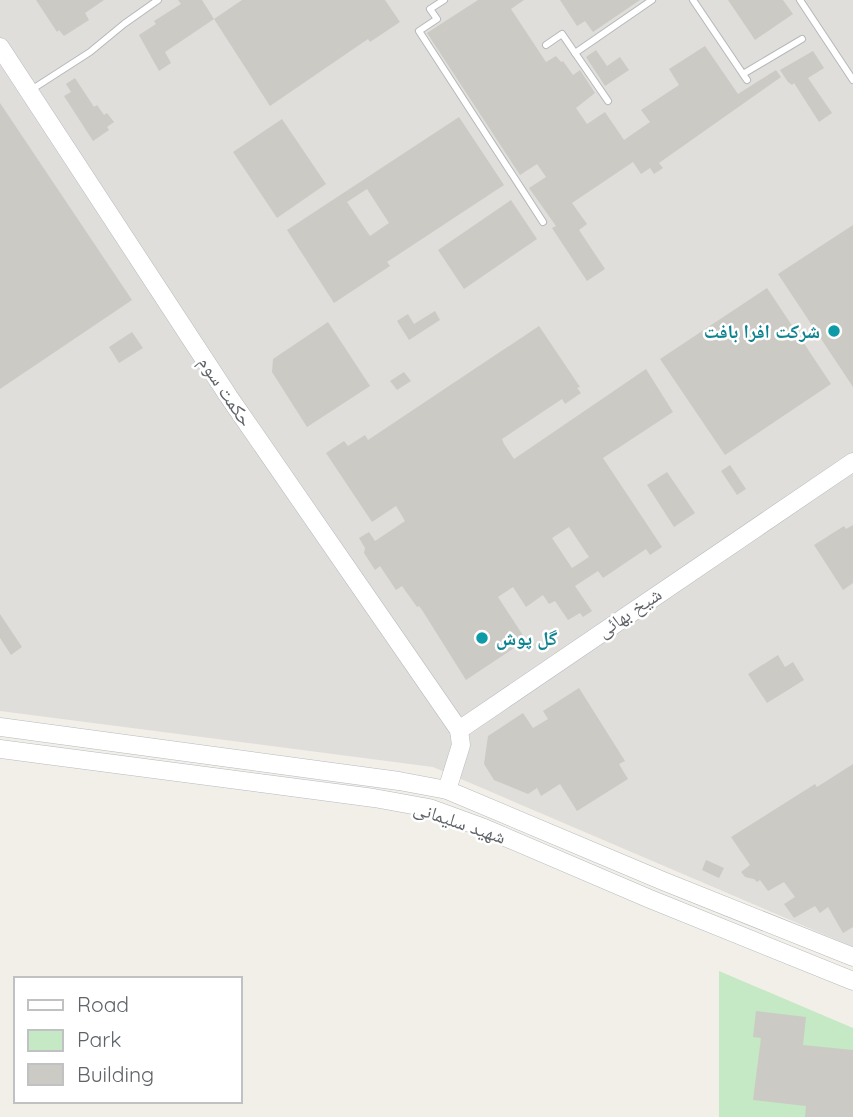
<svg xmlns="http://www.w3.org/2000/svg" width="853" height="1117" viewBox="0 0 853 1117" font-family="Quicksand,'Noto Naskh Arabic',sans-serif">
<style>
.industrial{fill:#e0deda}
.green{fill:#c5e8c5}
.building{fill:#cccac5;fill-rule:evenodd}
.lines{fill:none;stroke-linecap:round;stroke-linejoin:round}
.lane-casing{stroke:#b5b8bc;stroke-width:8}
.secondary-casing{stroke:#b6babf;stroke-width:19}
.lane{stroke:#fff;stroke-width:6}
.secondary{stroke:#fff;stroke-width:18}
.culture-dot{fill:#0f9aa8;stroke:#fff;stroke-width:2.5}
.labels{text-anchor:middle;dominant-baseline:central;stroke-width:5;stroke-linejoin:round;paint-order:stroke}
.culture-label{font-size:19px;font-weight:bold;fill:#0d838f;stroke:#fff;text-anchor:end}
.street-label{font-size:19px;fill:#5f6368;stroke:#fff}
</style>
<rect width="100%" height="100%" fill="#f1efe8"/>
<polygon class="industrial" points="0,0 853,0 853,947 433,767 0,711"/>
<polygon class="green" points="719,971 853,1028 853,1117 719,1117"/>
<g class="building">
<polygon points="36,0 104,0 85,13 89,20 64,36 59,30 57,32"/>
<polygon points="178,0 202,0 214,19 165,52 171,63 159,71 139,35 156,24 154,21 181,4"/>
<polygon points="242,0 385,0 400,22 370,42 368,39 270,106 214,19"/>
<polygon points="478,0 524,0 511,9 546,62 556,56 561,62 563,61 573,75 580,70 595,93 576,108 587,124 605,112 624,140 650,122 641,110 679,85 669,69 705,46 738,94 776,70 781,77 659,163 663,168 654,174 650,168 641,174 633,162 572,203 587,224 579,230 605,269 587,281 552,228 556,226 529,188 546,177 537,164 520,175 427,33"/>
<polygon points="560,0 640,0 593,32 585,21 577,26"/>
<polygon points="728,0 783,0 793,14 755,40"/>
<polygon points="596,50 607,66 620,57 629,70 605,86 586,57"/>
<polygon points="813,51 824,68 808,78 832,113 819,122 794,83 792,85 788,82 780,70"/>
<polygon points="75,78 94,107 97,105 104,115 107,113 114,122 107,127 109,130 93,141 64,96 71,92 66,84"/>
<polygon points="0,103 132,300 0,389"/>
<path d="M459,117L504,185L387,262L390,266L334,303L287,230ZM367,189L389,223L370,236L347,202Z"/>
<polygon points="282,119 326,184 277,218 233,152"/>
<polygon points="511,200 537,239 464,289 438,250"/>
<polygon points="853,225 853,387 778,274"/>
<polygon points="767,288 831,384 725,455 660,359"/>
<polygon points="435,311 440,320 409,340 397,321 408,314 414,324"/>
<polygon points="328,322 370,386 307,427 272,372 273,359"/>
<path d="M539,326L580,387L577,388L581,393L565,404L562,399L502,439L504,444L514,459L646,369L673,412L603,458L662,547L650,555L646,549L603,578L598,571L575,586L592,611L583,617L580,613L568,620L555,601L549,604L543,595L526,607L513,587L498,597L526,640L466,680L422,610L419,606L417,607L402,586L396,590L380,566L375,570L364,553L365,548L359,538L369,532L375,541L405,521L396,506L372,522L326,453L344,441L348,446L365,435L368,440ZM569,527L589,557L572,568L552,538Z"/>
<polygon points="132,332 143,348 119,363 109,347"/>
<polygon points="404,372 411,381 397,390 390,381"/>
<polygon points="730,465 746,489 737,495 721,471"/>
<polygon points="667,472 695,513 674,527 647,485"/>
<polygon points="853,525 853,583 843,590 814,545 844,526 846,529"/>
<polygon points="0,614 22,647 11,655 0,638"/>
<polygon points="778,655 785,667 793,662 804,680 767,703 748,674"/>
<polygon points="579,688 625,761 619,764 628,779 577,811 560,784 541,796 537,788 528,794 494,780 484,764 488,736 523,713 533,728 548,719 543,711"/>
<polygon points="853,764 853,927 843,933 828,907 820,913 815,906 794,918 784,904 795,897 784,882 768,891 760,880 757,882 754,879 745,877 741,872 750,865 731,837 815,784 817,787"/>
<polygon points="706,860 724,868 719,878 702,870"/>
<polygon points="756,1011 806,1017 803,1045 853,1050 853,1117 805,1117 806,1106 753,1100 761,1038 753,1037"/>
</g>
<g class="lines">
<g class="lane-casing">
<g id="lane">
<polyline points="444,0 430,9 437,19 419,31 543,222"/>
<polyline points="693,0 747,80"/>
<polyline points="800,0 853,80"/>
<polyline points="546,45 562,34 608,101"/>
<polyline points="575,53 652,0"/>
<polyline points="743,74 802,39"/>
<polyline points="31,90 90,52 124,24 158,0"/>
</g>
</g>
<g class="secondary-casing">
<g id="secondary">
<polyline points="0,47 229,397 459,730 461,745 447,790"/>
<polyline points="0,727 399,781 447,790 663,881 853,957"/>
<polyline points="459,730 853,462"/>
<polyline points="0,749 374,798 429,808 484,828 650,899 853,981"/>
</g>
</g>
<use href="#lane" class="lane"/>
<use href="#secondary" class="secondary"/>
</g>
<g class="culture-dot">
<circle cx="834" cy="331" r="7"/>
<circle cx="482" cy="638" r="7"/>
</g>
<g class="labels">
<g class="culture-label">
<text x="820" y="331">شرکت افرا بافت</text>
<text x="496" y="638" text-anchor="start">گل پوش</text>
</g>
<g class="street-label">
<text transform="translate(226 391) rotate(56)">حکمت سوم</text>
<text transform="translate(629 612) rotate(-34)">شیخ بهائی</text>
<text transform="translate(460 822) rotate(19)">شهید سلیمانی</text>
</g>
</g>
<rect x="14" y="977" width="228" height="126" fill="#ffffff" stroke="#bfc1c3" stroke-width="2"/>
<rect x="28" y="1000" width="35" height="10" fill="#ffffff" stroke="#bfc1c3" stroke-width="2"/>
<text x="77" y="1012" font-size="21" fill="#5f6368">Road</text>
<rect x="28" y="1030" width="35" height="21" fill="#c5e8c5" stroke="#bfc1c3" stroke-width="2"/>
<text x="77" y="1047" font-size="21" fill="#5f6368">Park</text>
<rect x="28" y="1064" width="35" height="21" fill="#cccac5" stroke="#bfc1c3" stroke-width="2"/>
<text x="77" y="1082" font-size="21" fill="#5f6368">Building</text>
</svg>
